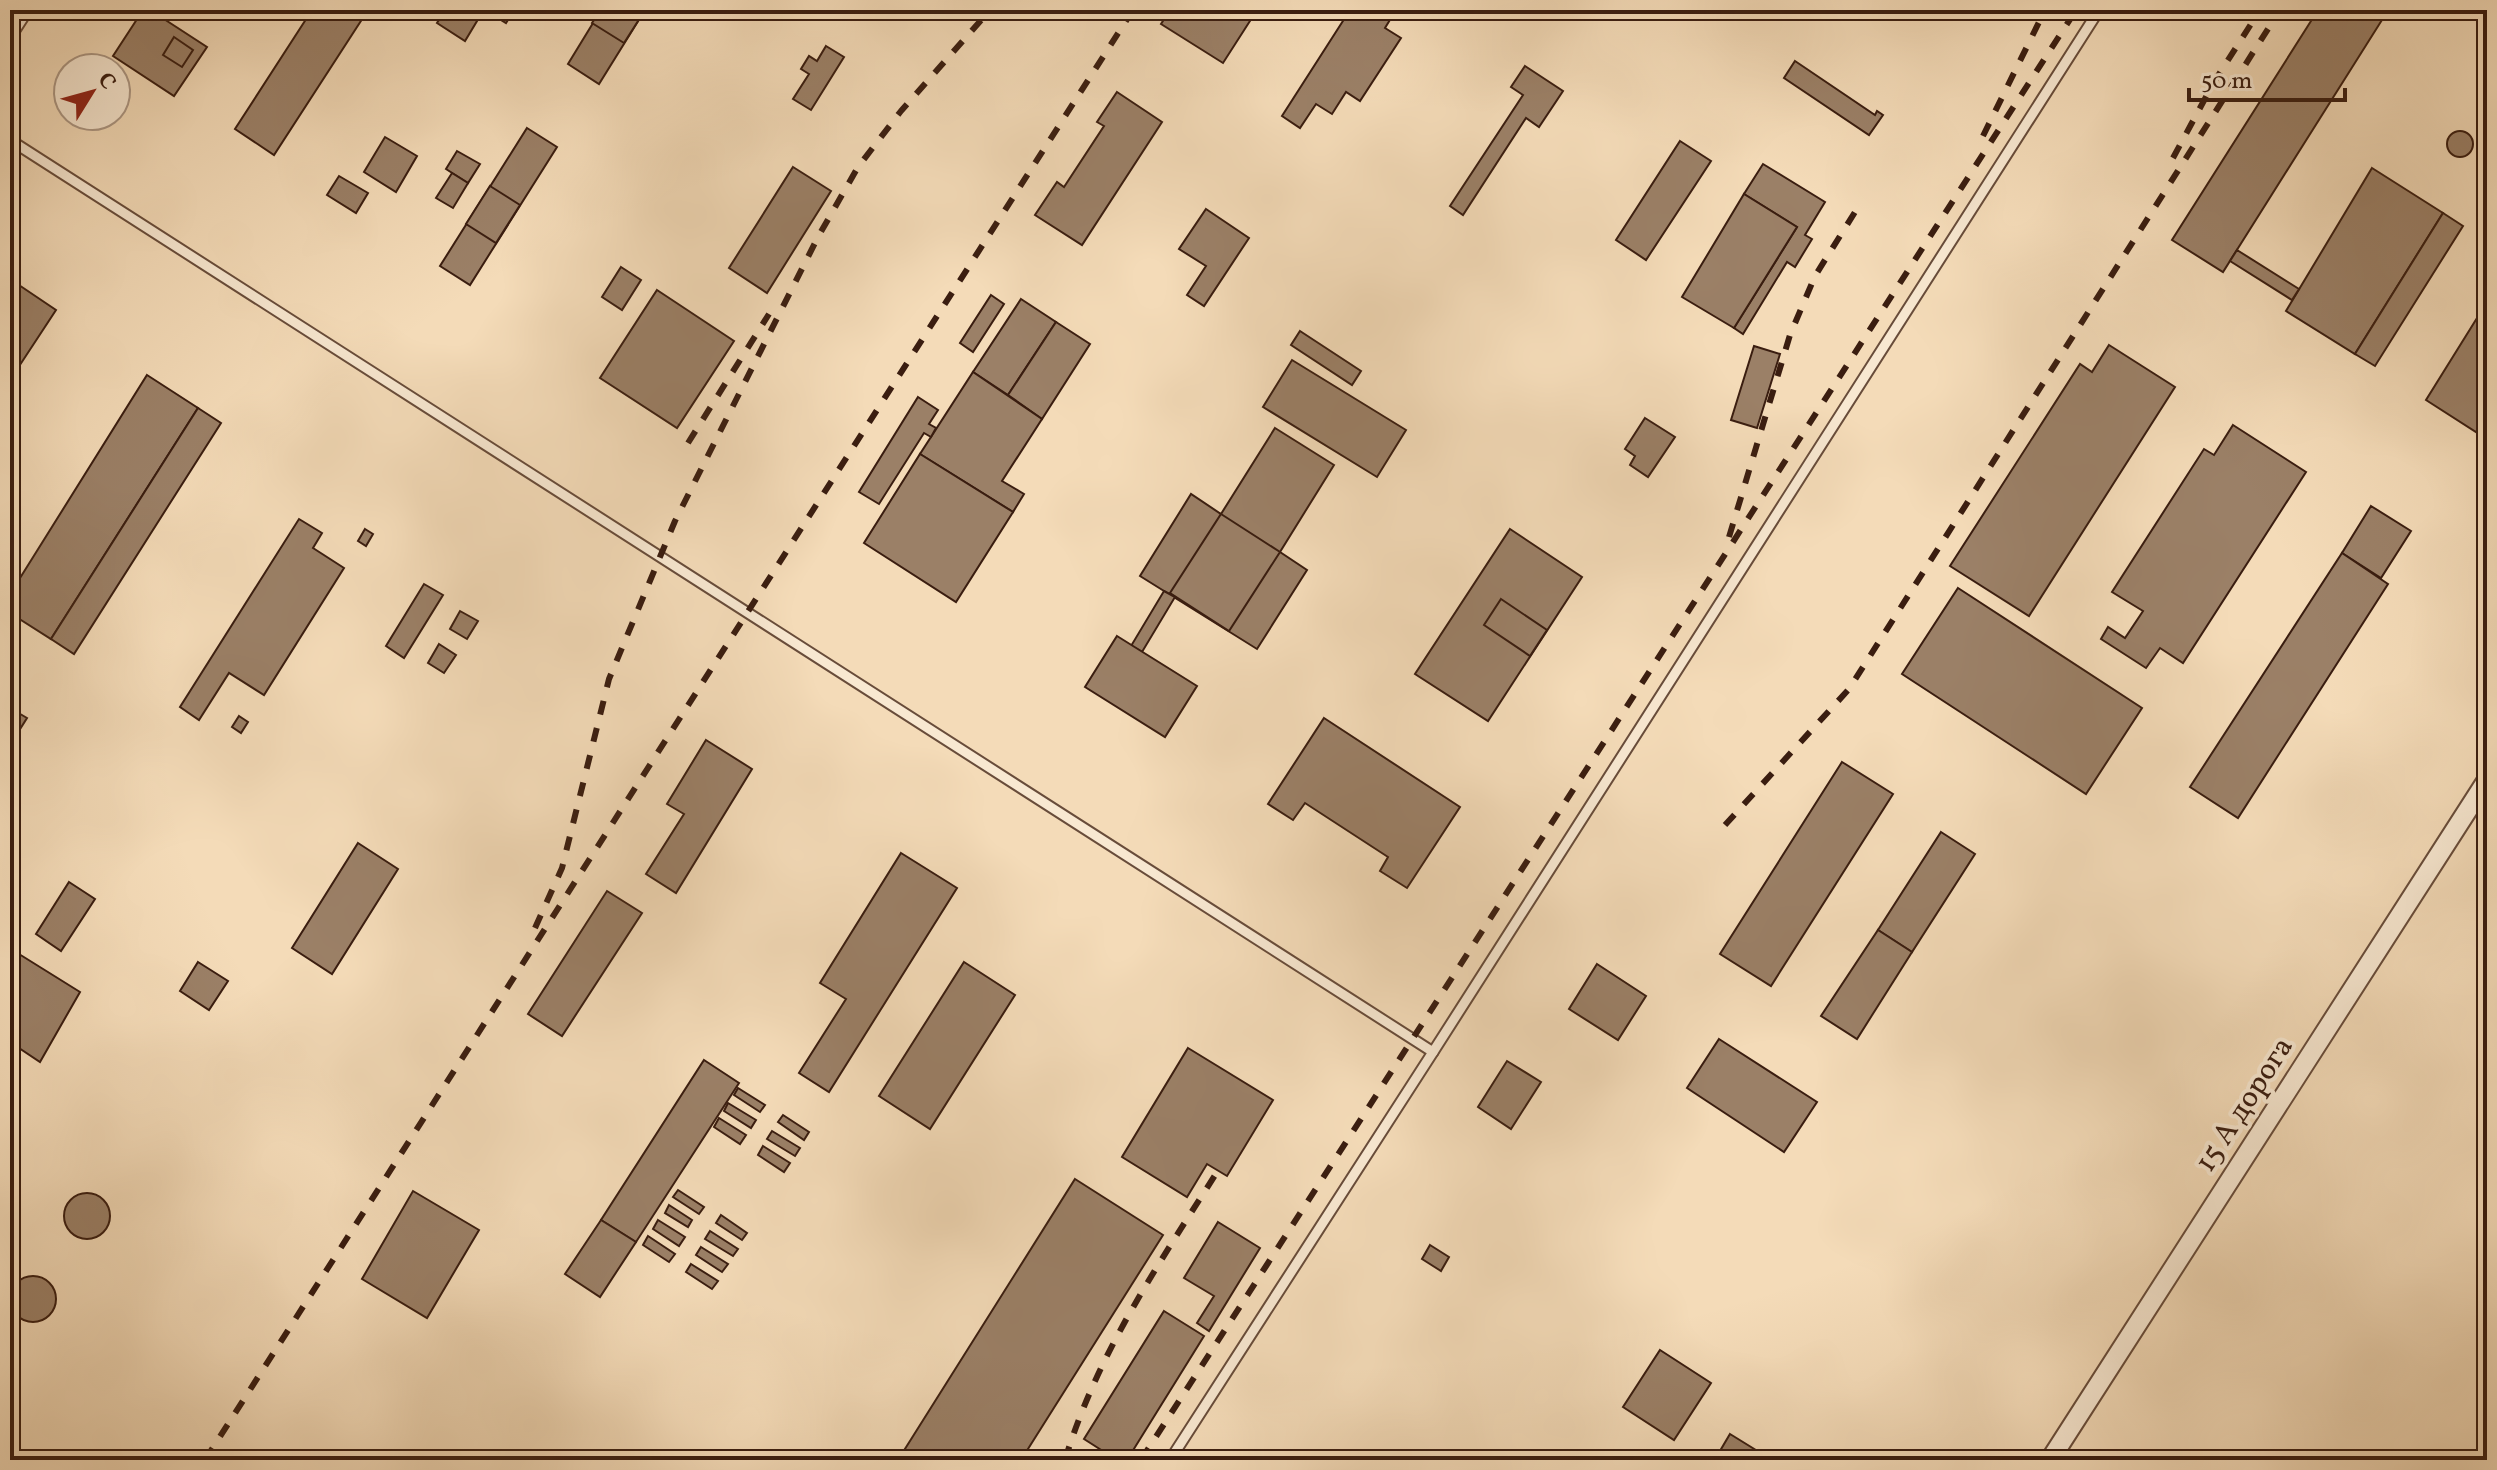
<svg xmlns="http://www.w3.org/2000/svg" width="2497" height="1470" viewBox="0 0 2497 1470" font-family="Vollkorn,serif">
<style>
.building{fill:#9b8067;stroke:#3a1d10;stroke-width:2}
.lines{fill:none;stroke-linecap:round;stroke-linejoin:round}
.service-casing{stroke:#684c3a;stroke-width:13}
.minor-casing{stroke:#684c3a;stroke-width:22}
.service{stroke:#f8e8d1;stroke-width:9}
.minor{stroke:#f8e8d1;stroke-width:18}
.rail{stroke:#3a1d10;stroke-width:6;stroke-dasharray:14 14;stroke-linecap:butt}
.labels{text-anchor:middle;dominant-baseline:central;stroke-width:8;stroke-linejoin:round;paint-order:stroke}
.street-label{font-size:30px;fill:#3a1d10;stroke:#f8e8d1}
</style>
<rect width="100%" height="100%" fill="#f4dbb8"/>
<filter id="stains"><feTurbulence type="fractalNoise" baseFrequency=".0025" numOctaves="4"/><feColorMatrix values="0 0 0 0 .2 0 0 0 0 .09 0 0 0 0 .02 0 0 0 .5 -.17"/></filter>
<radialGradient id="worn" r=".72"><stop offset=".6" stop-color="#630" stop-opacity="0"/><stop offset="1" stop-color="#630" stop-opacity=".3"/></radialGradient>
<g class="building">
<polygon points="143,10 170,10 164,19 207,47 174,96 113,56"/>
<polygon points="312,10 368,10 274,155 235,129"/>
<polygon points="445,10 458,10 477,21 465,41 437,23"/>
<polygon points="485,10 514,10 506,23"/>
<polygon points="601,10 645,10 599,84 568,64"/>
<polygon points="601,10 645,10 624,43 592,23"/>
<polygon points="1170,10 1257,10 1223,63 1161,24"/>
<polygon points="1350,10 1396,10 1385,28 1401,38 1360,101 1346,92 1332,114 1316,104 1300,128 1282,116"/>
<polygon points="2318,10 2387,12 2223,272 2172,240"/>
<polygon points="174,37 193,50 182,67 163,55"/>
<polygon points="826,46 844,57 811,110 793,99 809,74 801,69 809,56 817,61"/>
<polygon points="1795,61 1875,115 1877,111 1883,115 1869,135 1784,78"/>
<polygon points="1525,66 1563,91 1539,127 1526,118 1463,215 1450,206 1523,95 1511,87"/>
<polygon points="1117,92 1162,122 1082,245 1035,215 1057,182 1064,187 1104,126 1097,122"/>
<polygon points="527,128 557,147 470,285 440,266"/>
<circle cx="2460" cy="144" r="13"/>
<polygon points="385,137 417,156 396,192 364,172"/>
<polygon points="1680,141 1711,161 1646,260 1616,240"/>
<polygon points="457,151 480,164 468,183 446,169"/>
<polygon points="1763,164 1825,202 1805,235 1812,239 1795,267 1787,262 1743,334 1734,328 1797,227 1744,194"/>
<polygon points="793,167 831,191 767,293 729,268"/>
<polygon points="2372,168 2443,213 2355,354 2286,311"/>
<polygon points="452,173 468,183 453,208 436,198"/>
<polygon points="339,176 368,193 356,213 327,195"/>
<polygon points="490,186 520,205 496,243 466,224"/>
<polygon points="1744,194 1797,227 1734,328 1682,297"/>
<polygon points="1206,209 1249,238 1204,306 1187,295 1206,266 1179,249"/>
<polygon points="2443,213 2463,226 2375,366 2355,354"/>
<polygon points="2237,250 2299,289 2292,300 2230,261"/>
<polygon points="621,267 641,280 622,310 602,297"/>
<polygon points="10,279 56,310 12,377 10,375"/>
<polygon points="657,290 734,341 677,428 600,378"/>
<polygon points="991,295 1004,304 973,352 960,343"/>
<polygon points="1021,299 1056,322 1008,395 973,372"/>
<polygon points="2487,302 2487,414 2476,432 2426,400"/>
<polygon points="1056,322 1090,344 1042,419 1008,395"/>
<polygon points="1300,331 1361,371 1352,385 1291,345"/>
<polygon points="2109,345 2175,387 2029,616 1950,566 2080,364 2092,372"/>
<polygon points="1754,346 1780,354 1757,428 1731,420"/>
<polygon points="1292,360 1406,430 1377,477 1263,407"/>
<polygon points="973,372 1042,419 1002,481 1024,494 1013,512 920,454"/>
<polygon points="147,375 198,408 51,639 10,613 10,594"/>
<polygon points="918,397 938,410 929,424 936,428 931,437 924,433 879,504 859,492"/>
<polygon points="198,408 221,423 74,654 51,639"/>
<polygon points="1645,418 1675,437 1648,477 1630,465 1635,456 1625,449"/>
<polygon points="2233,425 2306,472 2183,663 2160,648 2146,668 2101,639 2108,627 2125,638 2143,611 2112,592 2204,449 2214,455"/>
<polygon points="1275,428 1334,465 1280,552 1307,570 1257,649 1140,576 1191,494 1221,514"/>
<polygon points="920,454 1013,512 956,602 864,543"/>
<polygon points="2371,506 2411,531 2381,578 2342,553"/>
<polygon points="1221,514 1280,552 1229,631 1170,593"/>
<polygon points="299,519 322,533 313,548 344,568 264,695 229,673 199,720 180,707"/>
<polygon points="365,529 373,534 366,546 358,541"/>
<polygon points="1510,529 1582,577 1488,721 1415,674"/>
<polygon points="2342,553 2388,584 2238,818 2190,787"/>
<polygon points="424,584 443,595 404,658 386,646"/>
<polygon points="1958,588 2142,708 2086,794 1902,674"/>
<polygon points="1164,591 1175,597 1142,652 1131,646"/>
<polygon points="1501,599 1547,630 1530,656 1484,625"/>
<polygon points="460,611 478,621 467,639 450,629"/>
<polygon points="1117,636 1197,686 1165,737 1085,687"/>
<polygon points="439,644 456,655 444,673 428,663"/>
<polygon points="10,708 27,718 10,745"/>
<polygon points="239,716 248,722 241,733 232,727"/>
<polygon points="1324,718 1460,807 1407,888 1380,871 1388,857 1305,803 1293,820 1268,804"/>
<polygon points="706,740 752,769 676,893 646,874 684,814 667,804"/>
<polygon points="1842,762 1893,794 1771,986 1720,954"/>
<polygon points="1941,832 1975,854 1912,952 1878,930"/>
<polygon points="358,843 398,869 332,974 292,948"/>
<polygon points="901,853 957,888 829,1092 799,1073 846,999 820,983"/>
<polygon points="69,882 95,899 61,951 36,934"/>
<polygon points="607,891 642,913 562,1036 528,1014"/>
<polygon points="1878,930 1912,952 1857,1039 1821,1016"/>
<polygon points="19,954 80,992 40,1062 10,1042 10,969"/>
<polygon points="198,962 228,981 209,1010 180,991"/>
<polygon points="964,962 1015,995 930,1129 879,1096"/>
<polygon points="1597,964 1646,996 1618,1040 1569,1009"/>
<polygon points="1719,1039 1817,1102 1784,1152 1687,1088"/>
<polygon points="1188,1048 1273,1100 1227,1176 1207,1164 1187,1197 1122,1157"/>
<polygon points="704,1060 739,1083 636,1242 601,1220"/>
<polygon points="1507,1061 1541,1082 1511,1129 1478,1107"/>
<polygon points="738,1088 765,1105 760,1112 734,1095"/>
<polygon points="728,1103 756,1120 751,1128 724,1111"/>
<polygon points="783,1115 809,1132 804,1140 778,1122"/>
<polygon points="719,1118 746,1135 740,1144 714,1127"/>
<polygon points="772,1131 800,1148 795,1156 767,1139"/>
<polygon points="763,1146 790,1163 784,1172 758,1155"/>
<polygon points="1075,1179 1163,1235 1021,1460 898,1460"/>
<polygon points="678,1190 704,1207 699,1214 673,1197"/>
<polygon points="413,1191 479,1230 427,1318 362,1279"/>
<circle cx="87" cy="1216" r="23"/>
<polygon points="669,1205 692,1220 688,1227 665,1213"/>
<polygon points="721,1215 747,1233 742,1240 716,1223"/>
<polygon points="601,1220 636,1242 600,1297 565,1274"/>
<polygon points="658,1220 685,1237 679,1246 653,1229"/>
<polygon points="1218,1222 1260,1248 1209,1331 1197,1323 1214,1296 1184,1278"/>
<polygon points="710,1231 738,1249 733,1256 705,1239"/>
<polygon points="648,1236 675,1254 669,1262 643,1245"/>
<polygon points="1430,1245 1449,1257 1441,1271 1422,1259"/>
<polygon points="701,1247 728,1264 722,1272 696,1255"/>
<polygon points="691,1264 718,1281 712,1289 686,1272"/>
<circle cx="33" cy="1299" r="23"/>
<polygon points="1164,1311 1204,1336 1127,1460 1117,1460 1084,1439"/>
<polygon points="1660,1350 1711,1383 1674,1440 1623,1407"/>
<polygon points="1730,1434 1772,1460 1723,1460 1717,1456"/>
</g>
<g class="lines">
<g class="service-casing">
<g id="service">
<polyline points="10,38 28,10"/>
<polyline points="10,140 1433,1052 2099,10"/>
<polyline points="1170,1460 1433,1052"/>
</g>
</g>
<g class="minor-casing">
<polyline id="minor" points="2050,1460 2487,780"/>
</g>
<use href="#service" class="service"/>
<use href="#minor" class="minor"/>
<g class="rail">
<polyline points="1983,136 2045,10"/>
<polyline points="2173,158 2214,82 2260,10"/>
<polyline points="688,443 769,314"/>
<polyline points="1729,537 1790,335 1815,276 1860,204"/>
<polyline points="1725,825 1849,689 2280,10"/>
<polyline points="535,928 562,868 609,679 675,521 818,237 858,167 901,111 990,10"/>
<polyline points="205,1460 1133,10"/>
<path d="M1065,1460C1098,1352 1157,1267 1217,1172"/>
<polyline points="1098,1460 1103,1452"/>
<polyline points="1141,1460 2076,10"/>
</g>
</g>
<g class="labels">
<g class="street-label">
<text transform="translate(2245 1105) rotate(-57)">15 А дорога</text>
</g>
</g>
<rect width="2497" height="1470" fill="none" stroke="#f4dbb8" stroke-width="40"/>
<rect x="12" y="12" width="2473" height="1446" fill="none" stroke="#3a1d10" stroke-width="4"/>
<rect x="20" y="20" width="2457" height="1430" fill="none" stroke="#3a1d10" stroke-width="2"/>
<g transform="translate(92 92) rotate(53)"><circle r="38" fill="#f8e8d1" stroke="#ac9784" stroke-width="2"/>
<path d="M0-6L14 30L0 20L-14 30Z" fill="#8f2418"/>
<text y="-12" font-size="22" font-weight="bold" text-anchor="middle" fill="#3a1d10">С</text>
</g>
<path d="M2189 88v12h156v-12" fill="none" stroke="#3a1d10" stroke-width="4"/>
<text x="2201" y="88" font-size="24" fill="#3a1d10" stroke="#f8e8d1" stroke-width="6" paint-order="stroke">50 m</text>
<rect width="100%" height="100%" filter="url(#stains)"/>
<rect width="100%" height="100%" fill="url(#worn)"/>
</svg>
